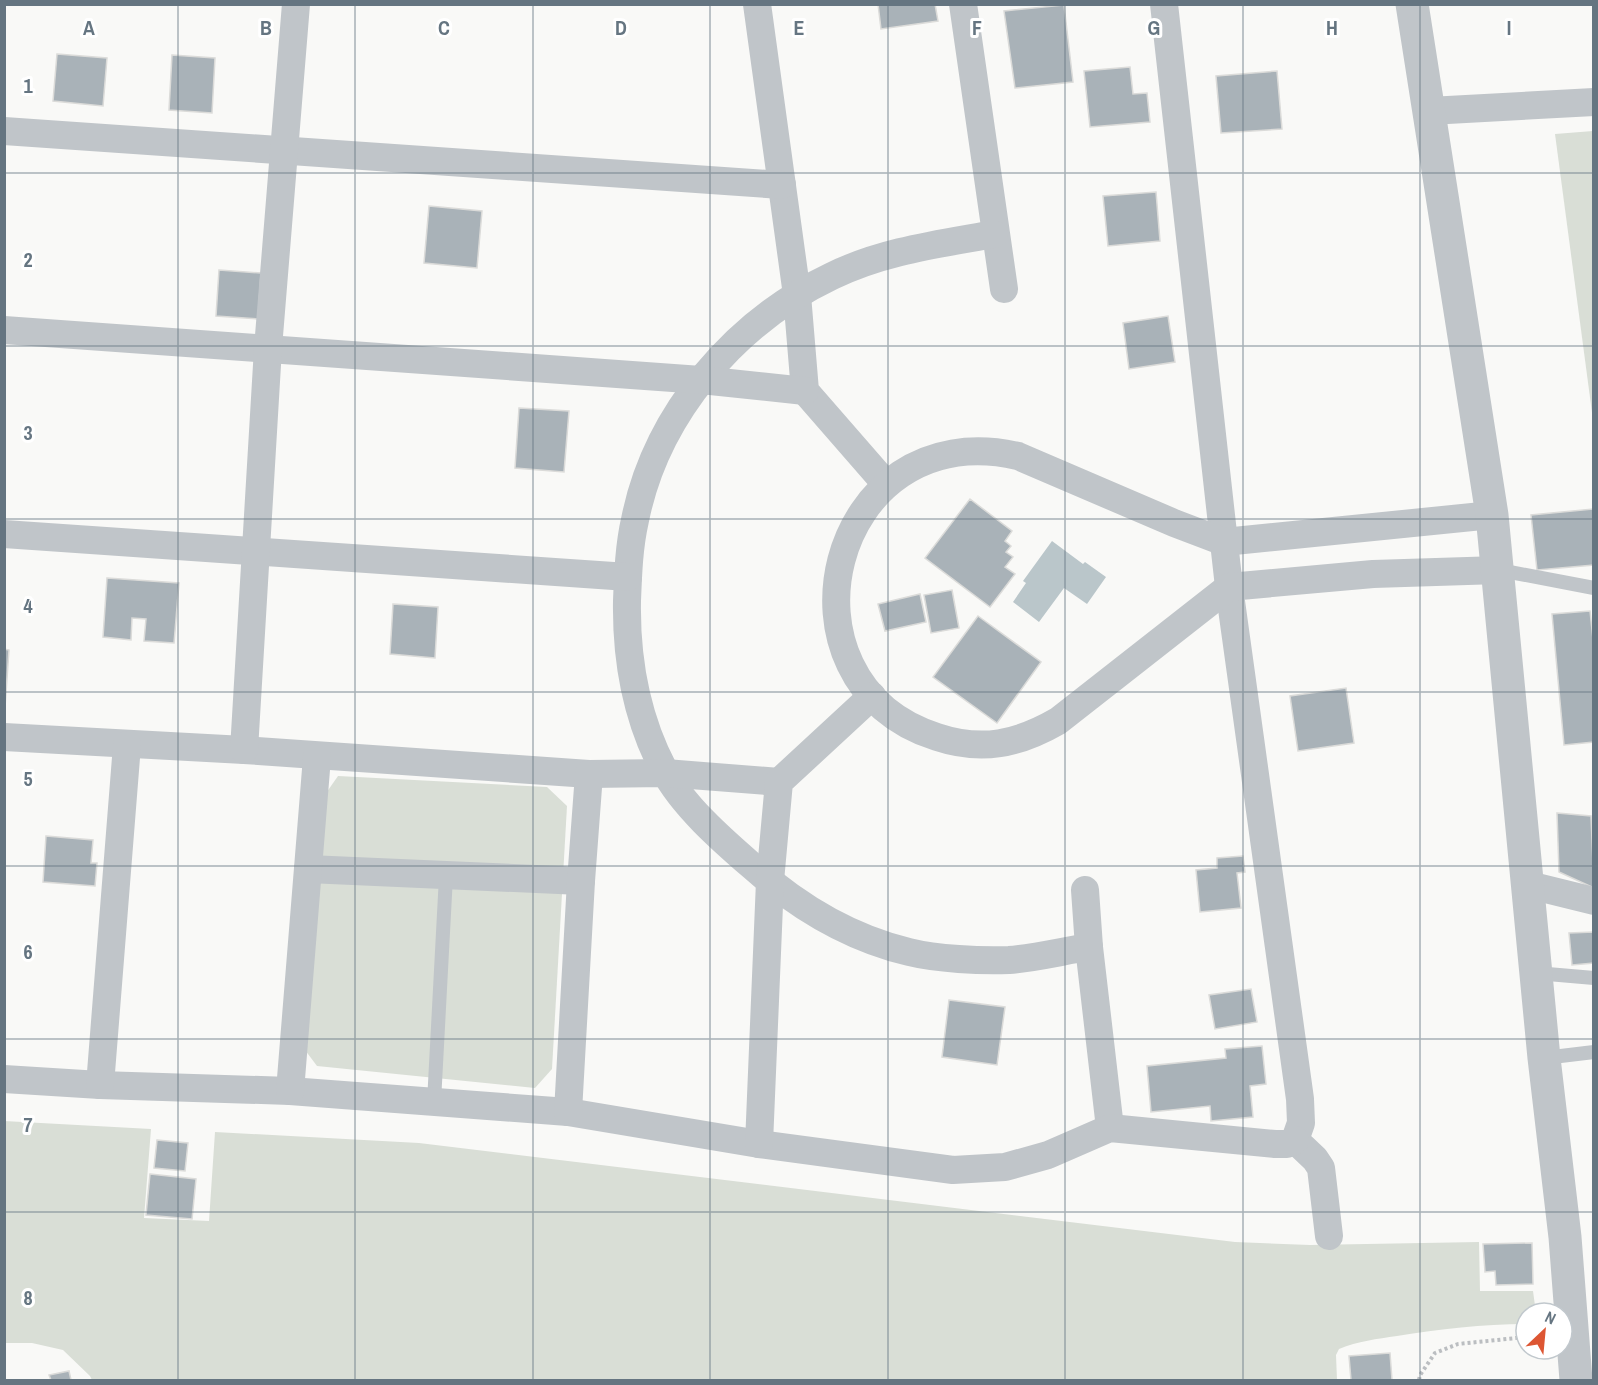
<svg xmlns="http://www.w3.org/2000/svg" width="1598" height="1385" viewBox="0 0 1598 1385" font-family="'Archivo Narrow',sans-serif">
<style>
.green{fill:#d9ded6}
.water{fill:#bac6ca}
.building{fill:#a9b2b8;stroke:#dbdbd9;stroke-width:1.5}
.lines{fill:none;stroke-linecap:round;stroke-linejoin:round}
.path{stroke:#bbbec1;stroke-width:4;stroke-dasharray:3 3;stroke-linecap:butt}
.service{stroke:#c0c5c9;stroke-width:14}
.minor{stroke:#c0c5c9;stroke-width:28}
.tertiary{stroke:#c0c5c9;stroke-width:33}
.grid{fill:none;stroke:#657581;stroke-width:1.5;stroke-opacity:0.55}
.grid-label{font-size:20px;text-anchor:middle;font-weight:bold;fill:#657581;stroke:#fff;stroke-width:6;stroke-linejoin:round;paint-order:stroke}
</style>
<rect width="100%" height="100%" fill="#f9f9f7"/>
<g class="green">
<polygon points="1593,131 1594,131 1593,420 1555,134"/>
<polygon points="338,776 547,787 567,806 552,1069 535,1088 317,1066 305,1050 324,796"/>
<path d="M4,1121L151,1129L144,1218L209,1221L215,1132L419,1143L1235,1242L1310,1245L1479,1242L1480,1291H1533L1536,1313H1526V1324C1483,1324 1439,1329 1397,1336C1377,1339 1358,1341 1339,1349L1336,1355L1337,1380H92L90,1376L63,1350L32,1343H6Z"/>
</g>
<polygon class="water" points="1052,541 1083,564 1085,562 1106,577 1087,604 1064,588 1039,622 1013,602 1026,583 1023,581"/>
<g class="building">
<polygon points="878,4 935,4 938,21 881,29"/>
<polygon points="1064,5 1073,82 1015,88 1004,11"/>
<polygon points="57,54 107,58 103,106 53,101"/>
<polygon points="172,55 215,58 212,113 169,110"/>
<polygon points="1130,67 1133,94 1147,93 1150,122 1090,127 1084,71"/>
<polygon points="1277,71 1282,129 1221,133 1216,76"/>
<polygon points="1156,192 1160,241 1108,246 1103,196"/>
<polygon points="429,206 482,211 477,268 424,263"/>
<polygon points="219,270 261,273 258,319 216,316"/>
<polygon points="1168,316 1175,362 1129,369 1123,323"/>
<polygon points="519,408 569,411 564,472 515,468"/>
<polygon points="970,499 1012,531 1005,541 1011,546 1006,552 1013,557 1005,567 1015,574 990,607 925,558"/>
<polygon points="1593,509 1594,565 1537,570 1531,515"/>
<polygon points="107,578 179,583 174,643 144,641 146,619 132,618 131,640 103,637"/>
<polygon points="952,590 959,628 931,633 924,595"/>
<polygon points="920,594 926,622 885,631 878,604"/>
<polygon points="393,604 438,607 435,658 390,654"/>
<polygon points="1590,611 1594,649 1594,742 1564,745 1552,614"/>
<polygon points="978,616 1041,662 997,723 933,677"/>
<polygon points="4,649 9,650 5,707 4,707"/>
<polygon points="1346,688 1354,743 1298,751 1290,696"/>
<polygon points="1557,813 1591,816 1594,888 1559,872"/>
<polygon points="46,836 93,840 91,863 97,863 95,886 43,882"/>
<polygon points="1243,856 1245,872 1237,873 1241,908 1200,912 1196,870 1217,868 1217,858"/>
<polygon points="1594,932 1594,963 1572,965 1569,933"/>
<polygon points="1251,989 1257,1022 1215,1029 1209,995"/>
<polygon points="949,1000 1005,1007 997,1065 942,1057"/>
<polygon points="1262,1046 1266,1084 1250,1086 1253,1117 1211,1121 1210,1106 1151,1112 1147,1066 1226,1058 1225,1049"/>
<polygon points="157,1140 188,1143 185,1171 154,1168"/>
<polygon points="150,1174 196,1179 192,1219 146,1215"/>
<polygon points="1532,1243 1533,1284 1496,1285 1495,1271 1485,1272 1483,1244"/>
<polygon points="1390,1353 1392,1380 1351,1380 1349,1356"/>
<polygon points="69,1371 71,1380 51,1380 49,1375"/>
</g>
<g class="lines">
<polyline class="path" points="1419,1380 1420,1375 1435,1353 1458,1344 1526,1337"/>
<g class="service">
<polyline points="1499,570 1594,588"/>
<polyline points="1536,973 1594,978"/>
<polyline points="1544,1058 1594,1052"/>
<polyline points="434,1102 446,876"/>
</g>
<g class="minor">
<polyline points="757,4 797,295 805,391 886,484"/>
<polyline points="963,4 1004,289"/>
<polyline points="1164,4 1229,587 1300,1099 1301,1123 1295,1140 1315,1159 1321,1168 1329,1236"/>
<polyline points="1429,111 1594,102"/>
<polyline points="4,131 782,185"/>
<path d="M994,234C939,244 883,251 832,276C735,322 656,414 635,520C629,546 628,574 627,601C626,660 636,717 664,770C682,805 722,840 752,866C797,906 850,938 909,952C937,959 980,961 1009,960C1035,958 1063,951 1089,947"/>
<polyline points="4,330 701,380 805,391"/>
<path d="M1492,515L1224,542L1174,523L1018,456C827,413 765,683 937,737C982,752 1018,744 1058,721L1229,587L1373,574L1499,570"/>
<polyline points="4,534 628,577"/>
<polyline points="4,737 244,750 589,774 665,773 779,782"/>
<polyline points="244,750 268,348 296,4"/>
<polyline points="308,869 581,881"/>
<polyline points="1529,885 1594,901"/>
<polyline points="1085,890 1089,947 1110,1128"/>
<polyline points="4,1079 100,1085 290,1091 568,1112 759,1144 953,1170 1005,1167 1048,1155 1110,1128 1275,1144 1287,1144 1295,1140"/>
<polyline points="100,1085 127,745"/>
<polyline points="290,1091 317,757"/>
<polyline points="568,1112 581,881 589,774"/>
<polyline points="759,1144 770,881 779,782 872,696"/>
</g>
<polyline class="tertiary" points="1412,4 1492,515 1544,1058 1565,1237 1576,1380"/>
</g>
<path class="grid" d="M178,4V1380M355,4V1380M533,4V1380M710,4V1380M888,4V1380M1065,4V1380M1243,4V1380M1420,4V1380M4,173H1594M4,346H1594M4,519H1594M4,692H1594M4,866H1594M4,1039H1594M4,1212H1594"/>
<g class="grid-label">
<text x="89" y="35">A</text>
<text x="266" y="35">B</text>
<text x="444" y="35">C</text>
<text x="621" y="35">D</text>
<text x="799" y="35">E</text>
<text x="977" y="35">F</text>
<text x="1154" y="35">G</text>
<text x="1332" y="35">H</text>
<text x="1509" y="35">I</text>
<text x="28" y="93">1</text>
<text x="28" y="267">2</text>
<text x="28" y="440">3</text>
<text x="28" y="613">4</text>
<text x="28" y="786">5</text>
<text x="28" y="959">6</text>
<text x="28" y="1132">7</text>
<text x="28" y="1305">8</text>
</g>
<rect width="1598" height="1385" fill="none" stroke="#657581" stroke-width="12"/>
<g transform="translate(1544 1331) rotate(26)"><circle r="28" fill="#ffffff" stroke="#c1c8cd" stroke-width="1.5"/>
<path d="M0-4.5L10 22L0 15L-10 22Z" fill="#dd5633"/>
<text y="-9" font-size="16" font-weight="bold" text-anchor="middle" fill="#657581">N</text>
</g>
</svg>
